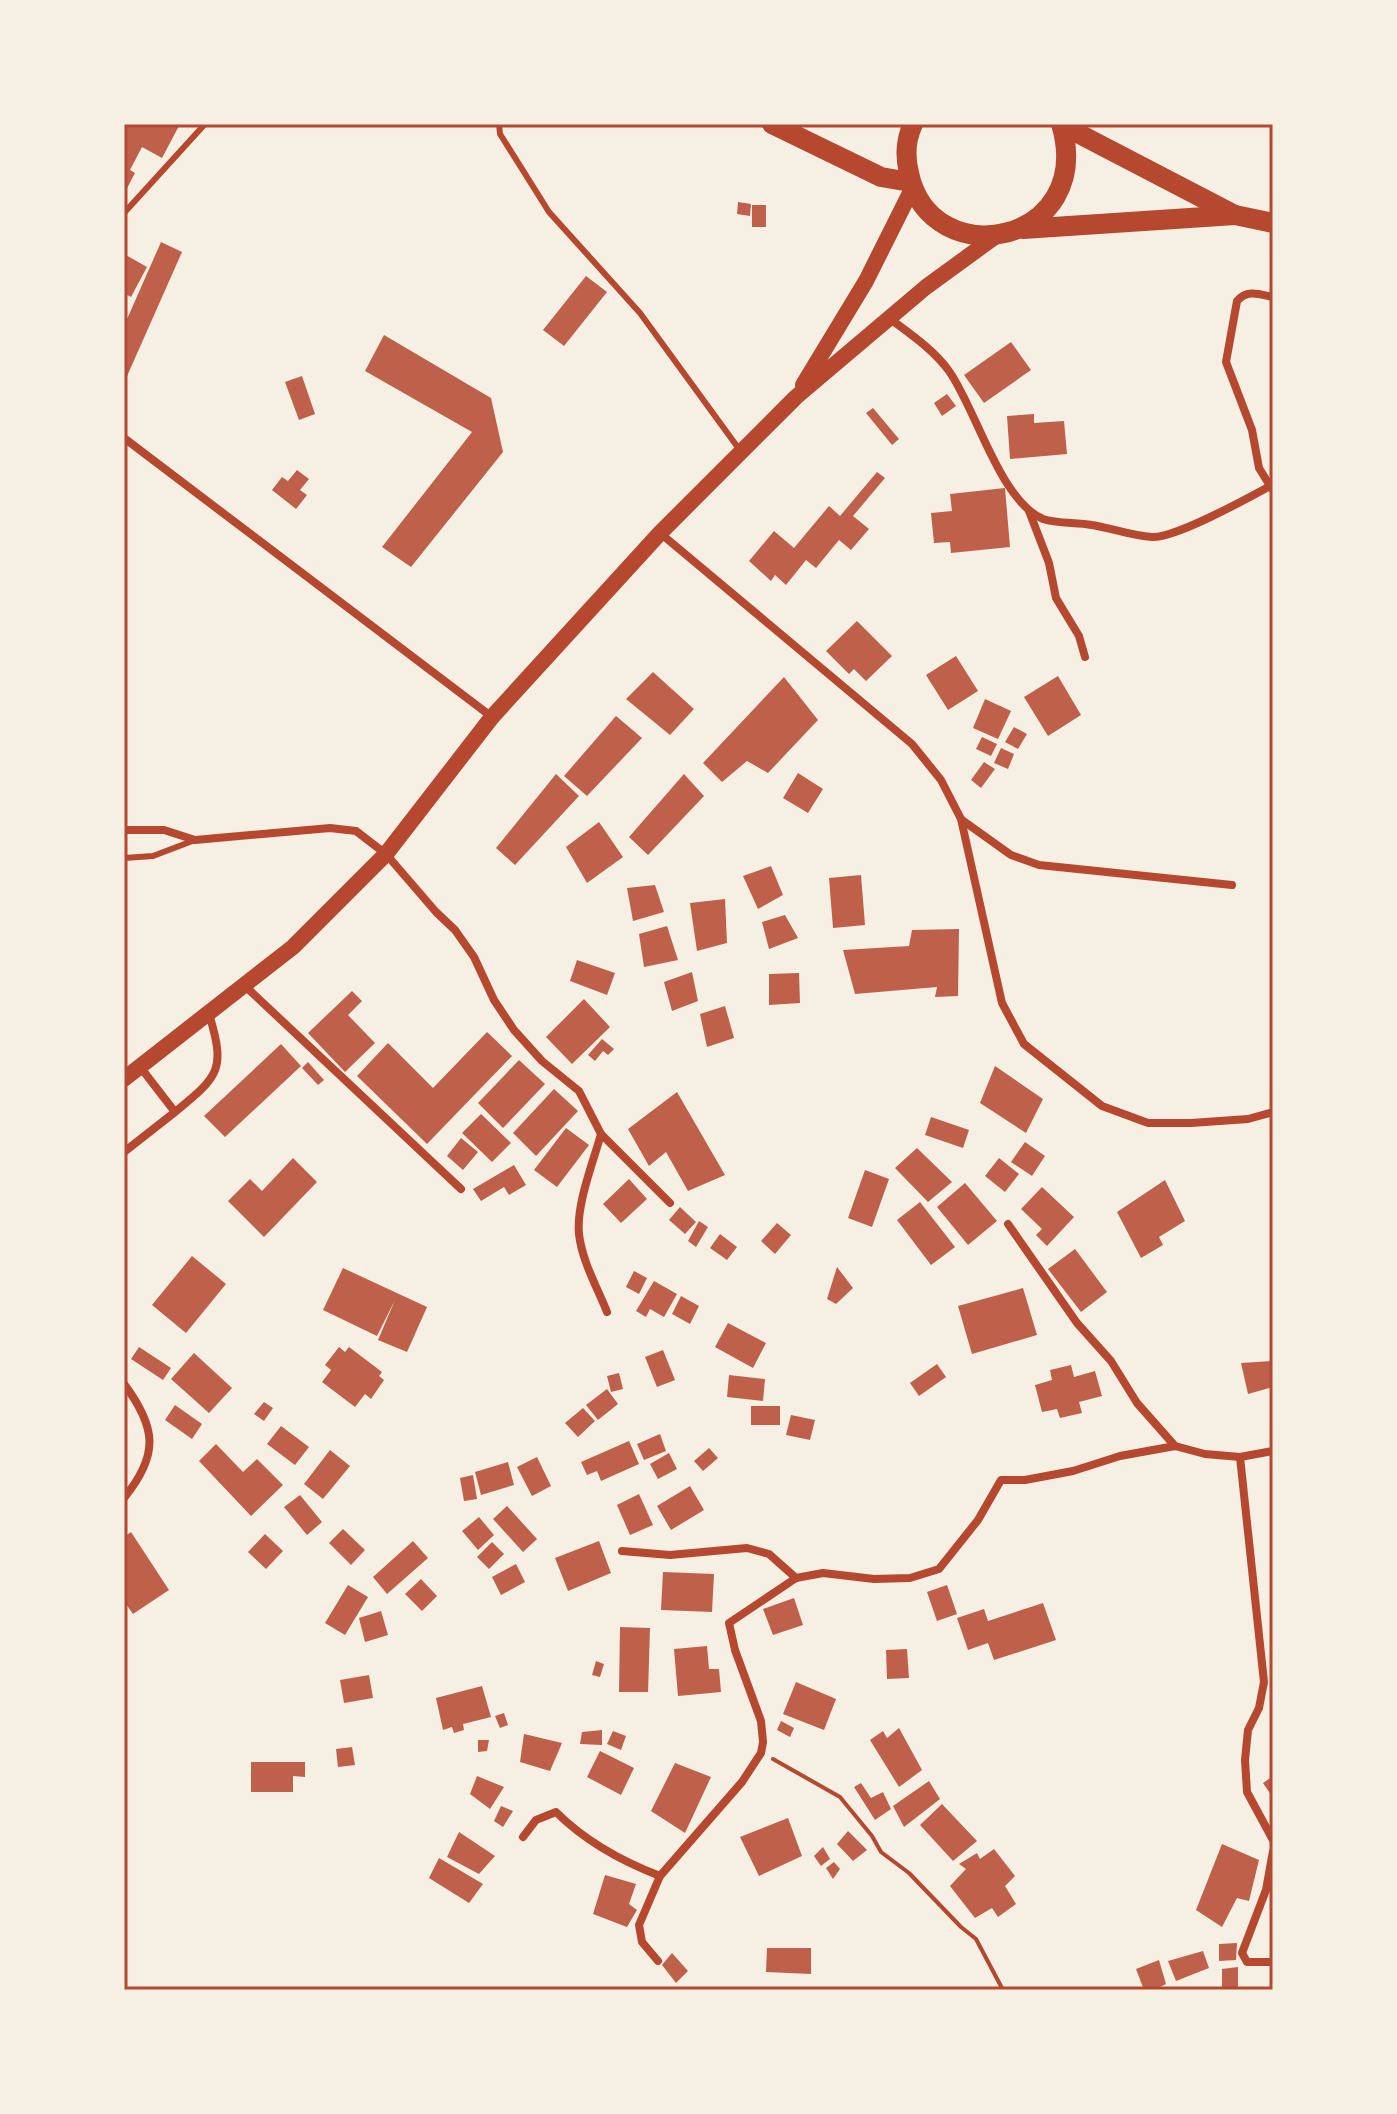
<svg xmlns="http://www.w3.org/2000/svg" width="1397" height="2114" viewBox="0 0 1397 2114" font-family="Rubik,sans-serif">
<style>
.building{fill:#bf614a}
.lines{fill:none;stroke-linecap:round;stroke-linejoin:round}
.path{stroke:#b5482f;stroke-width:4}
.service{stroke:#b5482f;stroke-width:6}
.minor{stroke:#b5482f;stroke-width:8}
.secondary{stroke:#b5482f;stroke-width:16}
.trunk{stroke:#b5482f;stroke-width:20}
.neatline{fill:none;stroke:#b5482f;stroke-width:3}
</style>
<rect width="100%" height="100%" fill="#f6efe4"/>
<g class="building">
<polygon points="124,124 180,124 162,158 142,147 130,170 135,173 124,194"/>
<polygon points="738,202 751,204 750,216 737,214"/>
<rect x="752" y="205" width="14" height="22"/>
<polygon points="161,242 182,252 124,383 124,326"/>
<polygon points="124,254 147,267 131,297 124,293"/>
<polygon points="586,276 607,292 564,346 543,330"/>
<polygon points="384,335 491,398 503,452 411,567 382,547 472,432 365,371"/>
<polygon points="1011,342 1031,370 984,403 964,375"/>
<polygon points="302,376 315,414 299,420 285,382"/>
<polygon points="947,394 956,406 942,416 934,403"/>
<polygon points="873,408 899,439 892,445 866,413"/>
<polygon points="1034,414 1034,423 1064,421 1067,454 1010,459 1007,416"/>
<polygon points="297,470 309,479 300,490 307,495 296,509 272,490 282,477 288,481"/>
<polygon points="877,472 885,478 853,516 869,529 851,550 839,540 816,568 806,560 786,585 775,575 771,581 749,561 774,531 794,548 829,506 840,516"/>
<polygon points="1005,488 1010,547 951,553 950,542 934,543 931,513 952,511 950,494"/>
<polygon points="857,621 892,656 866,681 854,669 849,674 826,651"/>
<polygon points="956,656 978,691 948,710 926,675"/>
<polygon points="653,672 694,709 670,735 626,699"/>
<polygon points="1058,676 1081,715 1048,736 1024,697"/>
<polygon points="784,677 818,720 768,773 747,761 722,782 703,763"/>
<polygon points="985,699 1011,711 998,739 973,728"/>
<polygon points="616,716 642,738 587,796 564,776"/>
<polygon points="1014,727 1027,734 1018,749 1005,742"/>
<polygon points="982,737 997,744 991,756 976,749"/>
<polygon points="1001,748 1014,754 1008,769 994,763"/>
<polygon points="984,762 995,769 981,788 971,780"/>
<polygon points="798,773 823,789 808,813 783,798"/>
<polygon points="556,774 579,796 515,865 496,848"/>
<polygon points="684,774 704,796 648,855 629,837"/>
<polygon points="599,822 623,857 587,883 566,847"/>
<polygon points="771,866 783,895 758,909 743,876"/>
<polygon points="861,875 865,925 833,928 829,878"/>
<polygon points="655,885 664,912 633,921 627,888"/>
<polygon points="725,899 727,943 697,951 690,903"/>
<polygon points="785,915 798,938 769,949 762,922"/>
<polygon points="667,926 678,960 644,967 639,934"/>
<polygon points="959,929 958,996 935,997 937,987 855,994 843,950 909,946 912,930"/>
<polygon points="577,960 615,973 607,995 570,981"/>
<polygon points="692,972 698,1001 672,1011 664,982"/>
<polygon points="799,973 800,1003 769,1005 769,974"/>
<polygon points="352,991 362,1001 348,1015 375,1043 345,1072 308,1033"/>
<polygon points="584,999 610,1027 572,1064 546,1037"/>
<polygon points="725,1006 734,1038 707,1047 700,1014"/>
<polygon points="487,1032 512,1056 427,1144 357,1076 388,1043 433,1088"/>
<polygon points="602,1039 614,1049 608,1055 603,1051 595,1061 588,1055"/>
<polygon points="281,1044 301,1066 225,1137 204,1116"/>
<polygon points="519,1060 545,1084 503,1128 478,1103"/>
<polygon points="308,1062 324,1080 318,1085 302,1068"/>
<polygon points="995,1066 1043,1099 1026,1133 980,1103"/>
<polygon points="554,1089 578,1111 536,1156 513,1133"/>
<polygon points="677,1092 725,1175 688,1191 666,1152 649,1166 628,1129"/>
<polygon points="481,1114 511,1143 492,1162 462,1133"/>
<polygon points="931,1117 969,1130 963,1148 925,1135"/>
<polygon points="566,1128 589,1145 557,1187 534,1170"/>
<polygon points="461,1138 478,1152 463,1170 447,1156"/>
<polygon points="1025,1142 1045,1156 1032,1176 1011,1162"/>
<polygon points="917,1148 952,1182 928,1202 895,1168"/>
<polygon points="293,1158 317,1182 264,1237 228,1201 250,1179 262,1191"/>
<polygon points="999,1158 1019,1174 1005,1192 985,1176"/>
<polygon points="514,1165 526,1185 509,1195 504,1187 481,1201 473,1189"/>
<polygon points="865,1170 889,1179 872,1227 848,1218"/>
<polygon points="629,1179 647,1199 621,1223 603,1204"/>
<polygon points="1165,1180 1185,1221 1159,1237 1163,1245 1141,1258 1117,1212"/>
<polygon points="965,1183 997,1221 968,1245 937,1207"/>
<polygon points="1042,1187 1074,1217 1047,1246 1036,1235 1042,1229 1021,1209"/>
<polygon points="920,1202 955,1247 931,1265 897,1220"/>
<polygon points="680,1207 696,1222 685,1234 669,1220"/>
<polygon points="699,1221 708,1227 696,1247 688,1241"/>
<polygon points="777,1223 791,1235 775,1254 761,1241"/>
<polygon points="720,1234 737,1247 727,1260 710,1248"/>
<polygon points="1075,1249 1107,1292 1081,1312 1048,1269"/>
<polygon points="192,1256 226,1284 186,1333 152,1305"/>
<polygon points="837,1267 853,1288 836,1304 827,1299"/>
<polygon points="343,1268 427,1307 407,1352 378,1340 395,1300 377,1336 323,1310"/>
<polygon points="634,1271 647,1278 639,1294 626,1287"/>
<polygon points="654,1281 677,1294 664,1317 650,1309 646,1317 636,1311"/>
<polygon points="1023,1288 1037,1335 972,1354 958,1306"/>
<polygon points="681,1296 699,1306 690,1324 672,1314"/>
<polygon points="728,1323 766,1343 753,1368 715,1347"/>
<polygon points="139,1347 171,1368 163,1380 131,1359"/>
<polygon points="339,1347 345,1352 349,1347 382,1372 379,1376 384,1380 371,1399 365,1394 355,1407 322,1382 331,1370 325,1365"/>
<polygon points="663,1350 675,1380 657,1387 645,1357"/>
<polygon points="194,1353 232,1388 209,1413 171,1379"/>
<polygon points="1273,1361 1273,1387 1248,1394 1241,1363"/>
<polygon points="937,1364 946,1377 919,1396 910,1383"/>
<polygon points="1071,1365 1074,1377 1095,1371 1102,1396 1079,1402 1082,1413 1060,1418 1057,1409 1042,1412 1035,1385 1052,1380 1050,1370"/>
<polygon points="619,1373 623,1389 611,1392 607,1376"/>
<polygon points="729,1375 765,1379 763,1401 727,1397"/>
<polygon points="607,1389 618,1404 598,1420 586,1405"/>
<polygon points="264,1402 273,1408 264,1421 254,1414"/>
<polygon points="175,1405 202,1424 192,1439 165,1420"/>
<rect x="751" y="1406" width="29" height="19"/>
<polygon points="583,1408 595,1421 578,1437 565,1423"/>
<polygon points="791,1415 815,1420 810,1440 786,1435"/>
<polygon points="281,1426 309,1447 295,1465 267,1444"/>
<polygon points="660,1434 666,1451 644,1460 637,1444"/>
<polygon points="629,1441 639,1464 601,1481 597,1471 587,1475 581,1462"/>
<polygon points="216,1444 243,1472 257,1459 283,1485 251,1516 199,1461"/>
<polygon points="709,1448 718,1458 703,1471 694,1461"/>
<polygon points="330,1450 350,1466 323,1499 304,1484"/>
<polygon points="669,1453 677,1469 658,1479 650,1464"/>
<polygon points="537,1457 551,1486 532,1496 517,1467"/>
<polygon points="508,1462 514,1485 481,1495 475,1472"/>
<polygon points="473,1475 477,1499 464,1501 460,1478"/>
<polygon points="690,1486 704,1510 671,1530 657,1506"/>
<polygon points="639,1494 653,1525 630,1535 617,1505"/>
<polygon points="300,1495 322,1522 307,1535 284,1507"/>
<polygon points="507,1506 537,1539 523,1552 493,1519"/>
<polygon points="479,1517 494,1535 478,1550 462,1531"/>
<polygon points="343,1529 365,1550 351,1565 329,1543"/>
<polygon points="131,1532 169,1590 133,1614 124,1601 124,1537"/>
<polygon points="265,1534 283,1551 266,1569 248,1552"/>
<polygon points="413,1541 428,1558 387,1594 373,1577"/>
<polygon points="599,1541 611,1573 568,1591 555,1558"/>
<polygon points="492,1542 504,1554 489,1569 477,1557"/>
<polygon points="516,1564 525,1582 501,1595 492,1577"/>
<polygon points="663,1572 714,1574 712,1612 661,1610"/>
<polygon points="421,1579 437,1596 422,1611 405,1594"/>
<polygon points="348,1585 368,1597 345,1635 325,1623"/>
<polygon points="947,1585 957,1614 937,1621 927,1592"/>
<polygon points="794,1598 803,1625 773,1635 763,1609"/>
<polygon points="1043,1603 1056,1640 994,1660 988,1643 968,1650 957,1618 984,1609 988,1621"/>
<polygon points="381,1611 388,1635 365,1642 359,1618"/>
<polygon points="620,1627 650,1628 648,1692 619,1692"/>
<polygon points="707,1646 709,1669 719,1669 721,1692 678,1696 674,1649"/>
<polygon points="907,1649 909,1678 887,1679 886,1650"/>
<polygon points="596,1661 604,1664 600,1677 592,1675"/>
<polygon points="369,1675 373,1698 344,1703 340,1680"/>
<polygon points="796,1682 836,1699 824,1730 783,1714"/>
<polygon points="482,1686 491,1717 463,1724 464,1730 454,1733 452,1727 443,1730 436,1698"/>
<polygon points="504,1713 508,1725 500,1728 495,1716"/>
<polygon points="781,1721 794,1728 790,1737 777,1730"/>
<polygon points="899,1728 922,1770 899,1787 870,1740 883,1731 887,1738"/>
<polygon points="602,1730 602,1745 580,1744 582,1732"/>
<polygon points="613,1731 626,1736 621,1750 607,1744"/>
<polygon points="524,1734 562,1743 550,1771 520,1762"/>
<polygon points="478,1740 489,1740 487,1751 478,1752"/>
<polygon points="352,1747 355,1765 338,1767 336,1749"/>
<polygon points="600,1751 634,1768 621,1795 587,1777"/>
<polygon points="251,1762 305,1762 305,1777 293,1776 293,1792 251,1792"/>
<polygon points="675,1763 711,1777 685,1833 651,1811"/>
<polygon points="477,1776 504,1787 490,1809 470,1794"/>
<polygon points="1273,1776 1273,1798 1263,1783"/>
<polygon points="929,1781 940,1799 904,1827 893,1806"/>
<polygon points="861,1783 871,1798 883,1792 891,1809 875,1820 854,1787"/>
<polygon points="942,1804 977,1841 953,1861 920,1825"/>
<polygon points="501,1806 513,1811 503,1827 494,1821"/>
<polygon points="788,1818 802,1856 759,1876 740,1837"/>
<polygon points="848,1831 867,1850 853,1861 837,1844"/>
<polygon points="459,1832 495,1856 479,1874 447,1857"/>
<polygon points="1222,1844 1259,1860 1249,1901 1237,1898 1222,1927 1196,1910"/>
<polygon points="823,1847 830,1859 821,1866 814,1856"/>
<polygon points="994,1849 1015,1876 1005,1886 1016,1904 998,1917 992,1908 975,1918 950,1886 966,1869 959,1864 977,1853 980,1859"/>
<polygon points="439,1858 483,1884 469,1903 429,1878"/>
<polygon points="834,1862 840,1869 833,1879 826,1868"/>
<polygon points="605,1875 636,1884 629,1904 637,1910 627,1927 593,1914"/>
<polygon points="1237,1943 1236,1960 1219,1961 1219,1944"/>
<polygon points="767,1948 811,1948 811,1974 766,1972"/>
<polygon points="1203,1951 1209,1968 1176,1981 1168,1961"/>
<polygon points="672,1953 688,1971 676,1983 662,1965"/>
<polygon points="1159,1960 1166,1984 1154,1990 1144,1990 1136,1969"/>
<polygon points="1238,1967 1238,1990 1222,1990 1222,1969"/>
</g>
<g class="lines">
<polyline class="path" points="773,1759 840,1797 872,1836 881,1852 909,1873 961,1927 976,1939 1003,1990"/>
<g class="service">
<polyline points="499,124 500,134 549,212 640,313 739,449"/>
<polyline points="124,213 205,124"/>
<polyline points="124,858 153,856 195,840"/>
</g>
<g class="minor">
<path d="M889,318C910,334 933,349 949,371C976,409 1000,501 1043,519C1058,524 1076,522 1092,525C1111,528 1132,536 1152,537C1176,538 1246,499 1270,486"/>
<polyline points="124,438 492,717"/>
<path d="M1272,489L1259,468L1252,430L1226,362L1237,301C1247,289 1259,294 1273,297"/>
<polyline points="1029,511 1049,563 1056,598 1079,636 1085,657"/>
<polyline points="660,533 912,744 941,780 961,819 1002,1003 1024,1044 1102,1106 1148,1123 1191,1123 1248,1119 1273,1112"/>
<polyline points="962,820 1011,855 1039,865 1232,885"/>
<polyline points="124,830 164,830 195,840 330,828 356,831 386,854 436,912 455,930 474,957 494,1000 514,1030 542,1061 579,1091 601,1134 670,1203"/>
<polyline points="245,986 461,1189"/>
<path d="M175,1112C219,1076 226,1070 209,1014"/>
<path d="M601,1134C593,1163 576,1205 579,1234C582,1261 597,1287 607,1312"/>
<polyline points="124,1152 175,1112 141,1068"/>
<polyline points="1008,1224 1077,1323 1111,1361 1137,1403 1175,1446"/>
<path d="M124,1384C157,1428 159,1455 124,1498"/>
<polyline points="1240,1457 1264,1682 1259,1708 1248,1730 1245,1760 1247,1792 1273,1840"/>
<polyline points="622,1551 670,1555 747,1548 769,1554 796,1578"/>
<path d="M523,1837L536,1820L556,1812C586,1842 621,1861 660,1876"/>
<polyline points="1273,1851 1266,1890 1242,1953 1247,1962 1273,1962"/>
<polyline points="658,1961 642,1942 639,1925 660,1876 742,1782 761,1753 763,1742 761,1721 735,1650 729,1623 796,1578 823,1573 874,1579 910,1578 939,1569 978,1520 1001,1480 1025,1480 1073,1471 1120,1456 1175,1446 1205,1454 1240,1457 1273,1451"/>
</g>
<g class="secondary">
<polyline points="803,385 866,281 913,187"/>
<polyline points="124,1079 293,947 386,854 492,717 660,533 796,397 926,287 996,236"/>
</g>
<g class="trunk">
<polyline points="772,124 881,177 910,182"/>
<path d="M913,124C906,139 905,157 909,173C931,277 1097,244 1061,124"/>
<polyline points="1062,125 1235,215 1273,223"/>
<polyline points="1023,229 1235,215"/>
</g>
</g>
<rect width="1397" height="2114" fill="none" stroke="#f6efe4" stroke-width="252"/>
<rect x="126" y="126" width="1145" height="1862" class="neatline"/>
</svg>
